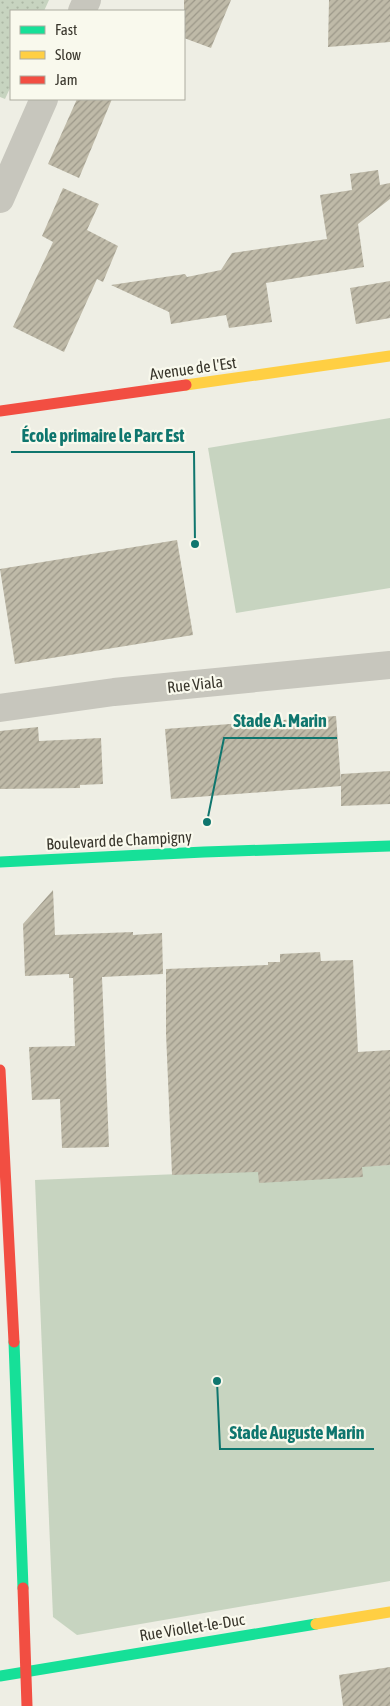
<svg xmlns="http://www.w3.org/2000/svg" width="390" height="1706" viewBox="0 0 390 1706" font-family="'Asap Condensed',sans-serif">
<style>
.grass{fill:#c7d4c0}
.garden{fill:url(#garden-dots)}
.building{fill:url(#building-hatch)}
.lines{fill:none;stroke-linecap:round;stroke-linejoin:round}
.street{stroke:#c7c6bd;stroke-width:28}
.fast{stroke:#16e098;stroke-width:11}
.slow{stroke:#ffcf43;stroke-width:11}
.jam{stroke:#f24e42;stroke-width:11}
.labels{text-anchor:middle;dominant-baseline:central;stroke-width:4.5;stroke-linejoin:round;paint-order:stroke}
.street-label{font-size:16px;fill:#38352b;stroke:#f9f9ed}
.leader{fill:none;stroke:#0f766e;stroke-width:2}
.callout-dot{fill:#0f766e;stroke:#f9f9ed;stroke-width:2}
.callout-label{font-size:18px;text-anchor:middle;font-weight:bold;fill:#0f766e;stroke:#f9f9ed;stroke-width:4.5;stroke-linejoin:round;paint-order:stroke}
</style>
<defs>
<pattern id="garden-dots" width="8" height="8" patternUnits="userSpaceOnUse" patternTransform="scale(1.25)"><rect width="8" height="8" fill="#c7d4c0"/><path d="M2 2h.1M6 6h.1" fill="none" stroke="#acb7a5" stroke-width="1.8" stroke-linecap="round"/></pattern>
<pattern id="building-hatch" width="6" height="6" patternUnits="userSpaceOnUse" patternTransform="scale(1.25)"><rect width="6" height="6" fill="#bfbaa8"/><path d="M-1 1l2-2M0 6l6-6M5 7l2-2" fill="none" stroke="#9c9889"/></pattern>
</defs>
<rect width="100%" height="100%" fill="#eeeee4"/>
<g class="grass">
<polygon points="390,418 390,588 236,613 208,448"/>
<polygon points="390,1165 390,1581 77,1635 53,1617 35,1180"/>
</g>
<polygon class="garden" points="0,0 49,0 44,11 11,11 11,86 5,99 0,97"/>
<g class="building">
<polygon points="184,0 231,0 211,48 184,38"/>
<polygon points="329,0 390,0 390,42 328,47"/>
<polygon points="77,99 112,99 79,178 48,164"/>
<polygon points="378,170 380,185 390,183 390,199 358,224 364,267 266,283 272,322 229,328 226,315 171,324 169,312 111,285 185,274 187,277 221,270 232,253 327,239 320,195 352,190 350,174"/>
<polygon points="63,188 99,204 87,230 118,246 103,282 97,279 64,352 13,327 53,242 42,236"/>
<polygon points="390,281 390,318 356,324 350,288"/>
<polygon points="177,540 193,635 15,664 0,569"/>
<polygon points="336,716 341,783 341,774 390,771 390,804 341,806 341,786 171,799 165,729"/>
<polygon points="38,727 39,741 101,738 103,784 80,785 80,788 0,789 0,731"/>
<polygon points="53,890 55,935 133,932 133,935 162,933 163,974 102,977 109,1147 62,1148 60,1099 32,1100 29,1047 75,1046 73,978 69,978 69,974 25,976 23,924"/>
<polygon points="320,952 321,961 353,960 358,1052 390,1050 390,1165 362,1167 363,1177 259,1183 258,1172 172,1175 166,1033 166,969 268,965 268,962 280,962 280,954"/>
<polygon points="390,1667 390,1706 343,1706 339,1675"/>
</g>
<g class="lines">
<g class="street">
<polyline points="82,11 87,0"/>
<polyline points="0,199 44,99"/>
<polyline points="0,708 114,692 390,665"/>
</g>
<g class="fast">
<polyline points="0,862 204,852 390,846"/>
<polyline points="14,1342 23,1588"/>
<polyline points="0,1676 316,1624"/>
</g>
<g class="slow">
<polyline points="186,385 390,356"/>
<polyline points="316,1624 390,1612"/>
</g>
<g class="jam">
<polyline points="0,411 186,385"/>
<polyline points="0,1070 14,1342"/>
<polyline points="23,1588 27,1706"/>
</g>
</g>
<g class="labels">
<g class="street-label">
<text transform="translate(193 368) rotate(-8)">Avenue de l'Est</text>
<text transform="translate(195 684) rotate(-6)">Rue Viala</text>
<text transform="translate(119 840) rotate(-3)">Boulevard de Champigny</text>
<text transform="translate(192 1627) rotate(-9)">Rue Viollet-le-Duc</text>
</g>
</g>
<path class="leader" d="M195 544L194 452H11M207 822L224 738H337M217 1381L220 1449H374"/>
<g class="callout-dot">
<circle cx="195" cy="544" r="5"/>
<circle cx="207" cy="822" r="5"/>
<circle cx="217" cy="1381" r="5"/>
</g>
<g class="callout-label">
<text x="103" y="442">École primaire le Parc Est</text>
<text x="280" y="727">Stade A. Marin</text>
<text x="297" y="1439">Stade Auguste Marin</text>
</g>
<rect x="10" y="10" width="175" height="90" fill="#f9f9ed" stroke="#acab9f"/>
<rect x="20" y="26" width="25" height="8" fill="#16e098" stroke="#acab9f"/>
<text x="55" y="35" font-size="15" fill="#38352b">Fast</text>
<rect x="20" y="51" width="25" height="8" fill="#ffcf43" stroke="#acab9f"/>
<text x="55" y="60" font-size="15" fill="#38352b">Slow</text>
<rect x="20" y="76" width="25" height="8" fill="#f24e42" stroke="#acab9f"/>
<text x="55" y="85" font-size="15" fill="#38352b">Jam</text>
</svg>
